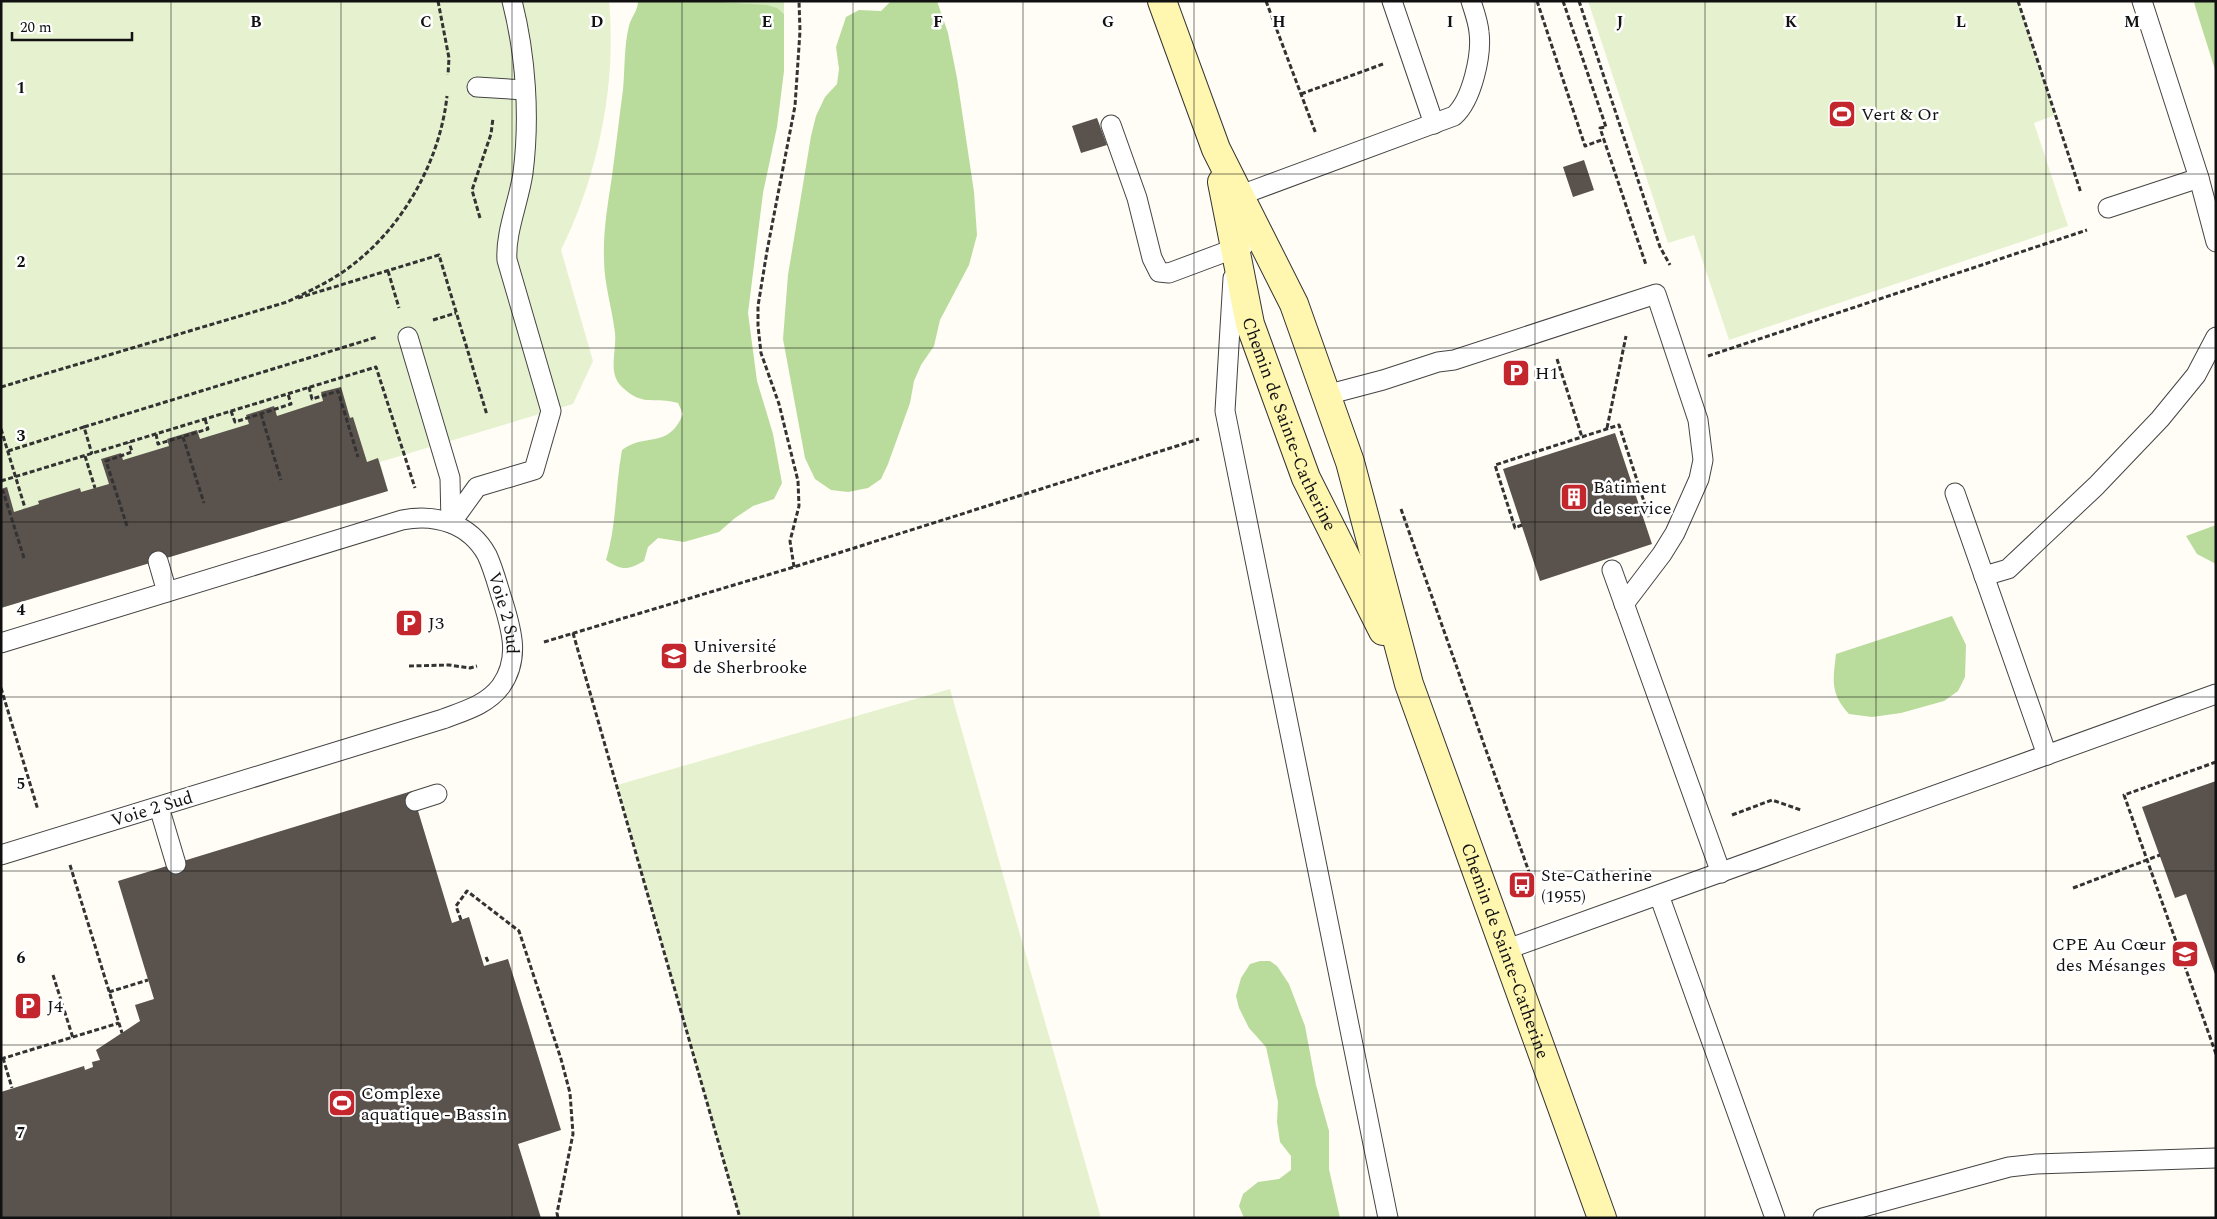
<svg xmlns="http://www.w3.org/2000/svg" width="2217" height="1219" viewBox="0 0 2217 1219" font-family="Spectral,serif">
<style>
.green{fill:#d5ebbd}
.forest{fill:#b9dc9c}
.pitch{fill:#e6f2cf}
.building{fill:#5a524d}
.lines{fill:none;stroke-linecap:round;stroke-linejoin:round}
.lane-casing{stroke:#444;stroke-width:21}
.secondary-casing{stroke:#333;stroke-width:30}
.path{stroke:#333;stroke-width:3;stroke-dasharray:5 2.5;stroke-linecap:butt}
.lane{stroke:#fff;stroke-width:19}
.secondary{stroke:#fff6b0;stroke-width:28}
.grid{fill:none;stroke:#111;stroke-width:1;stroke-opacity:0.55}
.labels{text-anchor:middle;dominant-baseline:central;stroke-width:5;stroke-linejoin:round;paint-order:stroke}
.poi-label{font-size:18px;fill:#111;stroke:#fff;text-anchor:start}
.street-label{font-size:18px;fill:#111;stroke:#fff}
.grid-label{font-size:16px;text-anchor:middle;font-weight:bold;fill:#111;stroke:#fff;stroke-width:5;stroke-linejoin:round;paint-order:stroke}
</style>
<rect width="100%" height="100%" fill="#fffdf5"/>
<path class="green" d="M705,1H784V14C769,0 727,5 705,1Z"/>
<g class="forest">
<path d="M638,1H705L767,5L777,8L784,14V71L777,127L763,193L748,313L757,381L773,434L782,483L774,499L753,506L735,518L719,532L684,542L658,538L648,547L644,561C628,570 622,571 606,560C617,524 615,487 622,450C646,432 668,450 683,414L678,403C655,396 644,408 622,387C607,373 617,351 615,333C612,307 604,284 604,259C603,231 608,203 612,176C616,147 619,118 623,90C625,69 624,45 629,26C631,17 638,11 638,1Z"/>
<polygon points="891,1 937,1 948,33 957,78 974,192 977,235 969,265 940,320 934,346 921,365 914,381 910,403 888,464 881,479 868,488 848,492 831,490 815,479 805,458 783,339 788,275 811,136 816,116 825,97 837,84 839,69 836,47 846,17 859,10 881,11"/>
<polygon points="2194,1 2216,1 2216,73 2195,6"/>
<polygon points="2216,525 2216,564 2197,554 2186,536"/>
<path d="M1952,616L1966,645L1965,677L1958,691L1944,701L1901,713L1872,717L1849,714C1830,693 1833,681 1836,654Z"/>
<polygon points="1260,961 1270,961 1277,966 1289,984 1305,1026 1316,1085 1329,1131 1329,1169 1340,1218 1244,1218 1239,1206 1243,1194 1258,1182 1279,1179 1291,1170 1291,1156 1280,1142 1277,1122 1278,1102 1266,1047 1249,1028 1239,1008 1236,996 1241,978 1250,964"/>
</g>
<g class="pitch">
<path d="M1,1H609C617,85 598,175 561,250L593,361L573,404L380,462L388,491L1,608Z"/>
<polygon points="1588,1 2018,1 2055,115 2034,123 2068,226 1729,340 1694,235 1668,243"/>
<polygon points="950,689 1101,1218 740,1218 617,785"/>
</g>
<g class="building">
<polygon points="1097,118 1107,145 1081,153 1072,126"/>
<polygon points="1584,160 1594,190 1573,197 1563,167"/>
<polygon points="341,387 350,418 353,417 367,462 378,458 388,491 1,608 1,489 7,487 14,512 39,504 38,501 80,488 81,492 109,484 101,459 121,453 123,460 169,446 167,439 197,430 200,439 249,424 246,415 274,406 277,416 323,401 321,392"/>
<polygon points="1615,433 1652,544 1540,581 1503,469"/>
<polygon points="2216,781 2216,977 2186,894 2175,898 2142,807"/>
<polygon points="412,791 452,923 469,917 484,966 508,959 561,1130 518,1144 541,1218 1,1218 1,1092 84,1066 85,1070 93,1067 92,1062 100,1060 96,1050 140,1021 135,1005 154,999 118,881"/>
</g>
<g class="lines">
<g class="lane-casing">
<g id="lane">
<polyline points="1392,1 1434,124"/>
<polyline points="2142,1 2199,178 2216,242"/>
<polyline points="477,87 525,90"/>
<polyline points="1111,125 1137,198 1152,258 1159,272 1169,273 1244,245"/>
<path d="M1230,199L1454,116C1472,100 1482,55 1479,32C1478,21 1474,11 1471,1"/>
<polyline points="2108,208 2199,178"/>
<polyline points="1233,278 1225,411 1388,1218"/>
<polyline points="408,337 450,478 451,523"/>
<polyline points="1326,395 1383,380 1438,362 1454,360 1656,294 1698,420 1703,460 1699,479 1675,533 1662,554 1624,604"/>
<polyline points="1955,493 2047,755"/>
<path d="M451,523L477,487L534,470L551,411L507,260C505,233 519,201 523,173C530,117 526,56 512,1"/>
<polyline points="158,561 167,592"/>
<polyline points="1612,570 1721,873"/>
<polyline points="1984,576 2008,569 2096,486 2160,419 2196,375 2216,337"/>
<path id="s1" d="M1,643L402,520C436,513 470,524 487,555C494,570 498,587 503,602C512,631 520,659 501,686C487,705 464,711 443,719L1,855"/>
<polyline points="415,801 437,794"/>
<polyline points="159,807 176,864"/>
<polyline points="1659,895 1775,1218"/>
<polyline points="1505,950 2216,694"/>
<polyline points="1823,1218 2009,1167 2036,1164 2216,1158"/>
</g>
</g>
<g class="secondary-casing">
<g id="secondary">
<path id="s2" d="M1162,1L1216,149L1294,304L1350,462L1409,684L1602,1218"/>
<path id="s3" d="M1222,182L1250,324L1306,478L1383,631"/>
</g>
</g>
<g class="path">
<polyline points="438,1 449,58 448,75"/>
<polyline points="1266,1 1316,134"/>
<polyline points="1537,1 1585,146 1604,139"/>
<polyline points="1563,1 1606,127 1600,128 1646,265"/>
<polyline points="1579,1 1660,247 1670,265"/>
<polyline points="2018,1 2081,193"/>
<polyline points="1301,94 1383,64"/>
<polyline points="480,218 472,190 491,134 493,118"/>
<polyline points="388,271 399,308"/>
<polyline points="298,298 439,255 487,415"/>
<polyline points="433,320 456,313"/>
<polyline points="1708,356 2087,230"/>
<polyline points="1557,359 1582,437"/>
<path d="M1,387L287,302C309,291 332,281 351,266C403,227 440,161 447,96"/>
<polyline points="309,387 312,399 338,391 358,457"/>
<polyline points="231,411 235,422 291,404 288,394"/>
<polyline points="261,414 281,480"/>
<polyline points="84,427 377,337"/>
<polyline points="1607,428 1626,336"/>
<polyline points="1,429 25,508"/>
<polyline points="156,434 158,444 208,429 205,419"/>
<polyline points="183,437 204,503"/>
<polyline points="8,451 84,427 92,454"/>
<polyline points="85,456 95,488"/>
<polyline points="1,481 376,367 415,488"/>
<polyline points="1,492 3,491 24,558"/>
<polyline points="1401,509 1529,872 1522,885"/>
<polyline points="1522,525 1515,528 1495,465 1619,425 1649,517"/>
<polyline points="127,526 106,461 132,452 129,442"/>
<polyline points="794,567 790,541 799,506 798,481 779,404 761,353 758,326 758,306 767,251 795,106 800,31 799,1"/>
<polyline points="573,633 740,1218"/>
<polyline points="544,642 794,567 1199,439"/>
<polyline points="409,666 449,665 470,668 477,666"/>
<polyline points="1,688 38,810"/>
<polyline points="2216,762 2124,795 2216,1054"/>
<polyline points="1732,815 1772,800 1801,810"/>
<polyline points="70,865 122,1033"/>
<polyline points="2073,888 2160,855"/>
<polyline points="461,920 456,906 467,891 519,931 561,1059 570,1093 573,1134 557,1213 558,1218"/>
<polyline points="486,957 489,964"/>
<polyline points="53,975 73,1038"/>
<polyline points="109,992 148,980"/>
<polyline points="3,1058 12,1088"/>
<polyline points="1,1059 119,1023"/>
</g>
<use href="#lane" class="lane"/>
<use href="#secondary" class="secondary"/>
</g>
<path class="grid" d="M171,1V1218M341,1V1218M512,1V1218M682,1V1218M853,1V1218M1023,1V1218M1194,1V1218M1364,1V1218M1535,1V1218M1705,1V1218M1876,1V1218M2046,1V1218M1,174H2216M1,348H2216M1,522H2216M1,697H2216M1,871H2216M1,1045H2216"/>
<defs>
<g id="stadium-square" transform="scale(1.4375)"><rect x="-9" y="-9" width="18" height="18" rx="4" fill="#c4262e" stroke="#fff"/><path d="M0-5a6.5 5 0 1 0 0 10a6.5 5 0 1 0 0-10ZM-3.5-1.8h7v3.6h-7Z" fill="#fff"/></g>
<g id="parking-square" transform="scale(1.4375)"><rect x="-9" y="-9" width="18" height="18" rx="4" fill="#c4262e" stroke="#fff"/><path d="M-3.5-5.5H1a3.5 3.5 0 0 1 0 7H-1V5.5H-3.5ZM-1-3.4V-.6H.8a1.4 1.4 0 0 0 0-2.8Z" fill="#fff"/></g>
<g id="building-square" transform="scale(1.4375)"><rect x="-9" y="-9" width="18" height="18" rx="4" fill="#c4262e" stroke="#fff"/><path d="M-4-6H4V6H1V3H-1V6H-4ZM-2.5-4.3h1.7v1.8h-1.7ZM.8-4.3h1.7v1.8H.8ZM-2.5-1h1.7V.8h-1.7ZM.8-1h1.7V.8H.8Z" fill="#fff"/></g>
<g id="university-square" transform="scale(1.4375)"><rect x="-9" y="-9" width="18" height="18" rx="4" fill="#c4262e" stroke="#fff"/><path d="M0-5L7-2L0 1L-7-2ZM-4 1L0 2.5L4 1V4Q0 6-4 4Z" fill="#fff"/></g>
<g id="bus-square" transform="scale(1.4375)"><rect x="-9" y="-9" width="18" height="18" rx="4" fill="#c4262e" stroke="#fff"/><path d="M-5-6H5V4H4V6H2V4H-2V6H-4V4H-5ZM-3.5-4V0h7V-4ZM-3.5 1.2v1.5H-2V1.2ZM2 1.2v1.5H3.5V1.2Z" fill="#fff"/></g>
<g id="school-square" transform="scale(1.4375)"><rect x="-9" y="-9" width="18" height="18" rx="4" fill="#c4262e" stroke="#fff"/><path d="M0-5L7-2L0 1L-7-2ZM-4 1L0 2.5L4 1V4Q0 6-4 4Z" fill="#fff"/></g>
</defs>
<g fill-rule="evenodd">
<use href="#stadium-square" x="1842" y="114"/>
<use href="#parking-square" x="1516" y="373"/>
<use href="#building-square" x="1574" y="497"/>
<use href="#parking-square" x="409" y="623"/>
<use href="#university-square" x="674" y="656"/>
<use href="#bus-square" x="1522" y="885"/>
<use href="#school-square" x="2185" y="954"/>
<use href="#parking-square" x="28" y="1006"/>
<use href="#stadium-square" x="342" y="1103"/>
</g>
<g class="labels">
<g class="poi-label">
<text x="1861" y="114">Vert &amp; Or</text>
<text x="1535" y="373">H1</text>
<text x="1593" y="487">Bâtiment<tspan x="1593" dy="21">de service</tspan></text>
<text x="428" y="623">J3</text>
<text x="693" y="646">Université<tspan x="693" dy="21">de Sherbrooke</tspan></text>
<text x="1541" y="875">Ste-Catherine<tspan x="1541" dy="21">(1955)</tspan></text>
<text x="2166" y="944" text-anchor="end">CPE Au Cœur<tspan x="2166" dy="21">des Mésanges</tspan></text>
<text x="47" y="1006">J4</text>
<text x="361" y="1093">Complexe<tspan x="361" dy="21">aquatique - Bassin</tspan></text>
</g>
<g class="street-label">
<text stroke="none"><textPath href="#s3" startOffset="252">Chemin de Sainte-Catherine</textPath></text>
<text stroke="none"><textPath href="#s1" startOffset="579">Voie 2 Sud</textPath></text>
<text transform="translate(152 809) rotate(-17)">Voie 2 Sud</text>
<text stroke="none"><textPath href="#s2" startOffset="1012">Chemin de Sainte-Catherine</textPath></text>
</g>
</g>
<g class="grid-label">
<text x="256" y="27">B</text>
<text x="426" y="27">C</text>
<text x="597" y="27">D</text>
<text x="767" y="27">E</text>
<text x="938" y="27">F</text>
<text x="1108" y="27">G</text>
<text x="1279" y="27">H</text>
<text x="1450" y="27">I</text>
<text x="1620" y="27">J</text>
<text x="1791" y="27">K</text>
<text x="1961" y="27">L</text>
<text x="2132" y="27">M</text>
<text x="21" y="93">1</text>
<text x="21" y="267">2</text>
<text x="21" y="441">3</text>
<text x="21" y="615">4</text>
<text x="21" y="789">5</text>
<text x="21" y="963">6</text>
<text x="21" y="1138">7</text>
</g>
<rect width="2217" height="1219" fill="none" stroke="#111111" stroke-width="5"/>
<path d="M12 32v8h120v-8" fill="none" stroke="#111111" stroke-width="2.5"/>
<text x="20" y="32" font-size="15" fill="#111111" stroke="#ffffff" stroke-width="4" paint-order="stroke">20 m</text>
</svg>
